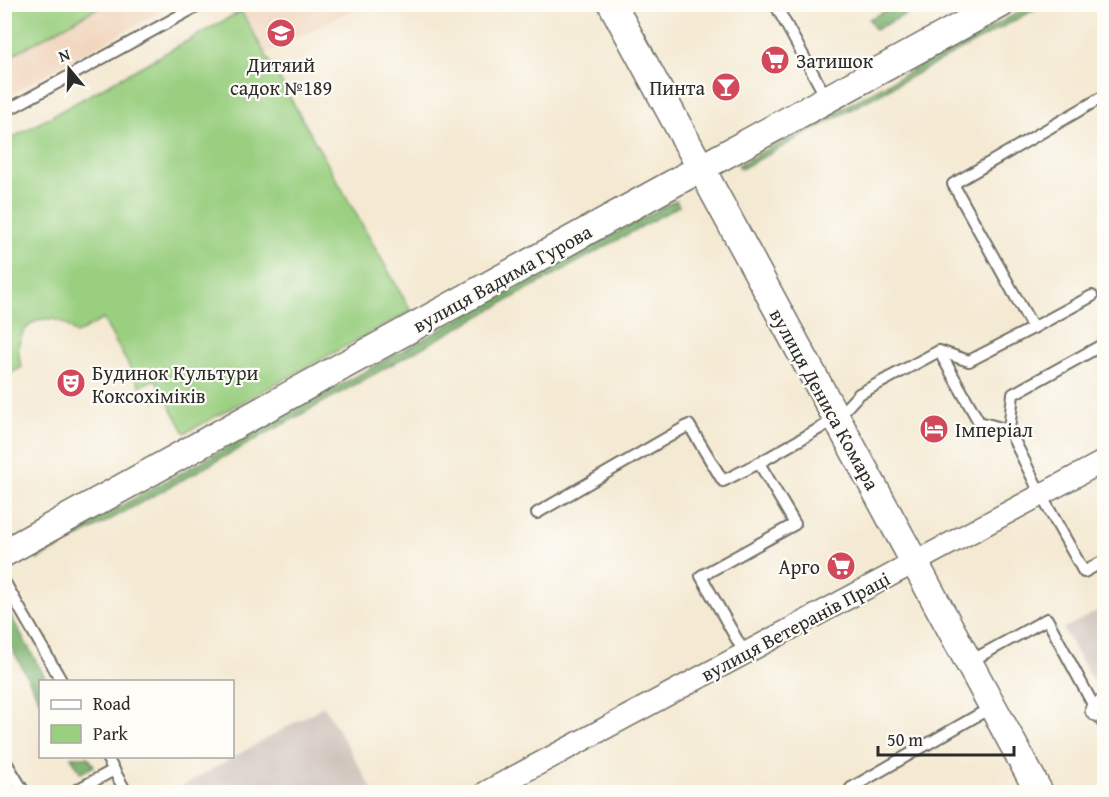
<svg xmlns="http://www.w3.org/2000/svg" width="1109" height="797" viewBox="0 0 1109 797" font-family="'Gentium Book Plus',serif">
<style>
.built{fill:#f1d5bd}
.industrial{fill:#cec1ba}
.green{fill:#9acf80;stroke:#627d56;stroke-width:1.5}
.forest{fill:#7bb26e;stroke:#536e4c;stroke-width:1.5}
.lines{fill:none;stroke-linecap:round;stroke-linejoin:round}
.service-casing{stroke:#716e65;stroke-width:14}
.minor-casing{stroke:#716e65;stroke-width:24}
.tertiary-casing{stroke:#716e65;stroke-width:30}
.service{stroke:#fff;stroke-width:10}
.minor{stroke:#fff;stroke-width:21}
.tertiary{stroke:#fff;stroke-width:27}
.labels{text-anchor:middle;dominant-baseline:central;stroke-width:4.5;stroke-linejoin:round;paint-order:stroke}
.poi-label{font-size:20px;fill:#2b2b2b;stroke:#fdfcf7;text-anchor:start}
.street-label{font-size:20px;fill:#2b2b2b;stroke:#fdfcf7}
</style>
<rect width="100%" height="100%" fill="#fdfcf7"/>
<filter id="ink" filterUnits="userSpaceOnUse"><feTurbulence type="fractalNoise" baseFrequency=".0167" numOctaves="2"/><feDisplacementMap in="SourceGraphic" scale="12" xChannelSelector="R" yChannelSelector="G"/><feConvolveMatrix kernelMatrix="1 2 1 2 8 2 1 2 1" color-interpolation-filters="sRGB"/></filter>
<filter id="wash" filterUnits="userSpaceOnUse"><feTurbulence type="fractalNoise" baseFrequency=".008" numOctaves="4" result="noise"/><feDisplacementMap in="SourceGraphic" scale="24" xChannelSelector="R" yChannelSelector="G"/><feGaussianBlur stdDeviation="1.35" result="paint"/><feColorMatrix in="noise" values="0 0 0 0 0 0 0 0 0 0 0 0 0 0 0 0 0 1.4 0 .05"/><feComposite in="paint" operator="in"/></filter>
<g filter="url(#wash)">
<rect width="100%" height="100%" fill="#f4e9d2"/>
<g class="built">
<polygon points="5,5 156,5 160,12 5,97"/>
<polygon points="238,5 361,5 267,54"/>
</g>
<g class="industrial">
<polygon points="1104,607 1104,700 1063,629"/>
<polygon points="324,706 374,792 172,792"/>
</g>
<g class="green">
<polygon points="5,4 103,4 103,5 5,59"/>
<path d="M241,11L411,311L185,433L155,379L140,386L103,319L76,334C50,301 6,326 22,367L5,377V142Z"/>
</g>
<g class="forest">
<polygon points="897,5 924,5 875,30 869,19"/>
<polygon points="1032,5 1043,5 741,169 738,165"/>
<polygon points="676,200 679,206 37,560 34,554"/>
<polygon points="6,607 47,681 40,682 40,701 5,635"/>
<polygon points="71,757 88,757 94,766 81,773"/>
</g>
</g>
<g filter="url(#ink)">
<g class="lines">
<g class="service-casing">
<g id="service">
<polyline points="775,4 827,99"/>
<polyline points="4,112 201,4"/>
<polyline points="1092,296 1033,328 953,184 1104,96"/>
<polyline points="939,351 979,422 1009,430 1041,495 1084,572 1104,561"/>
<polyline points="1009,430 1013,394 1104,344"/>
<polyline points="537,513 689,425 723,481 759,463"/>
<polyline points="4,581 62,682"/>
<polyline points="745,654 701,576 795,524 759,463 836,419 859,394 939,351 969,361 1033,328"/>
<polyline points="969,662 1047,619 1104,725"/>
<polyline points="106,756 126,792"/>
<polyline points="4,759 24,792"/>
<polyline points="73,792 114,770"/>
<polyline points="854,792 851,788 992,707"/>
</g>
</g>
<g class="minor-casing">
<g id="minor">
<polyline points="1096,710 1104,705"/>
<polyline points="486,792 1104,461"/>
</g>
</g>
<g class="tertiary-casing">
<g id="tertiary">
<polyline points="612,4 1039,792"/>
<polyline points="4,553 701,168 1001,4"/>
</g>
</g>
<use href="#service" class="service"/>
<use href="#minor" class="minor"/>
<use href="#tertiary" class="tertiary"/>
</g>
</g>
<defs>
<g id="school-disc" transform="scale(1.5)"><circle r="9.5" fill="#d1495b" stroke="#fdfcf7"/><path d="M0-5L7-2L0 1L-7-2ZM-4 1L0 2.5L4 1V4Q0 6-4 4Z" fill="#fff"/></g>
<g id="supermarket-disc" transform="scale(1.5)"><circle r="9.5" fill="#d1495b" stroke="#fdfcf7"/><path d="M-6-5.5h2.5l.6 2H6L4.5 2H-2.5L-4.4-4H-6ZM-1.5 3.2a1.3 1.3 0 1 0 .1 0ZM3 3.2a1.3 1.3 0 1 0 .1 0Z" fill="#fff"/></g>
<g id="bar-disc" transform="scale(1.5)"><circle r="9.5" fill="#d1495b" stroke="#fdfcf7"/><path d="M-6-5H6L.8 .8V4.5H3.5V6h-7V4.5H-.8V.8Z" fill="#fff"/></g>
<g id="theatre-disc" transform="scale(1.5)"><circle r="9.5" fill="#d1495b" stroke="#fdfcf7"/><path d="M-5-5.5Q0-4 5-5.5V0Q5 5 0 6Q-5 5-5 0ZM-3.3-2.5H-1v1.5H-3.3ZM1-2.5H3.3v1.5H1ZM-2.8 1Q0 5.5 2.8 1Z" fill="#fff"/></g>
<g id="hotel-disc" transform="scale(1.5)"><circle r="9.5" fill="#d1495b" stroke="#fdfcf7"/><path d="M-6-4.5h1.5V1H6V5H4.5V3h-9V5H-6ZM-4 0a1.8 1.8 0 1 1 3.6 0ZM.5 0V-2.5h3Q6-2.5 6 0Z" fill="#fff"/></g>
</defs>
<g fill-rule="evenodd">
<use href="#school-disc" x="281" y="33"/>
<use href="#supermarket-disc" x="775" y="60"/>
<use href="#bar-disc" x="726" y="87"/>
<use href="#theatre-disc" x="71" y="383"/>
<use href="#hotel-disc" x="934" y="429"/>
<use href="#supermarket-disc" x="841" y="566"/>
</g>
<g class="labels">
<g class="poi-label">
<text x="796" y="60">Затишок</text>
<text x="281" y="64" text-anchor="middle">Дитяий<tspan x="281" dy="23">садок №189</tspan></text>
<text x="705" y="87" text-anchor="end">Пинта</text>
<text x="92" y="372">Будинок Культури<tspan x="92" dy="23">Коксохіміків</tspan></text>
<text x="955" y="429">Імперіал</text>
<text x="820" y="566" text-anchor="end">Арго</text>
</g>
<g class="street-label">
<text transform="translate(502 278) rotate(-29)">вулиця Вадима Гурова</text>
<text transform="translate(825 399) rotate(61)">вулиця Дениса Комара</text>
<text transform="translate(795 626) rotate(-28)">вулиця Ветеранів Праці</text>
</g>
</g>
<rect width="1109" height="797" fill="none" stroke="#fdfcf7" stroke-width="24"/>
<rect x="39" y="680" width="195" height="78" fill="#fdfcf7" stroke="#a9a8a5" stroke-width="1.5"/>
<rect x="51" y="700" width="30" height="9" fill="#ffffff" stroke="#a9a8a5" stroke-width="1.5"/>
<text x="93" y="710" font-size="18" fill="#2b2b2b">Road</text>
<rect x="51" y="725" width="30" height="18" fill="#9acf80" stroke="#a9a8a5" stroke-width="1.5"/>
<text x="93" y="740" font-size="18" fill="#2b2b2b">Park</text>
<g transform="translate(69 69) rotate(341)" stroke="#fdfcf7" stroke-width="4.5" paint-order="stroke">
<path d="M0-4.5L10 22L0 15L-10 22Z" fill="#2b2b2b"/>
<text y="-9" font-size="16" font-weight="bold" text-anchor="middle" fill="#2b2b2b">N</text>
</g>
<path d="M878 746v9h136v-9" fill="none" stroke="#2b2b2b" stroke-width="3"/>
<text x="887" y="746" font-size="18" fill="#2b2b2b" stroke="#fdfcf7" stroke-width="4.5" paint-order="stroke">50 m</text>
</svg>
